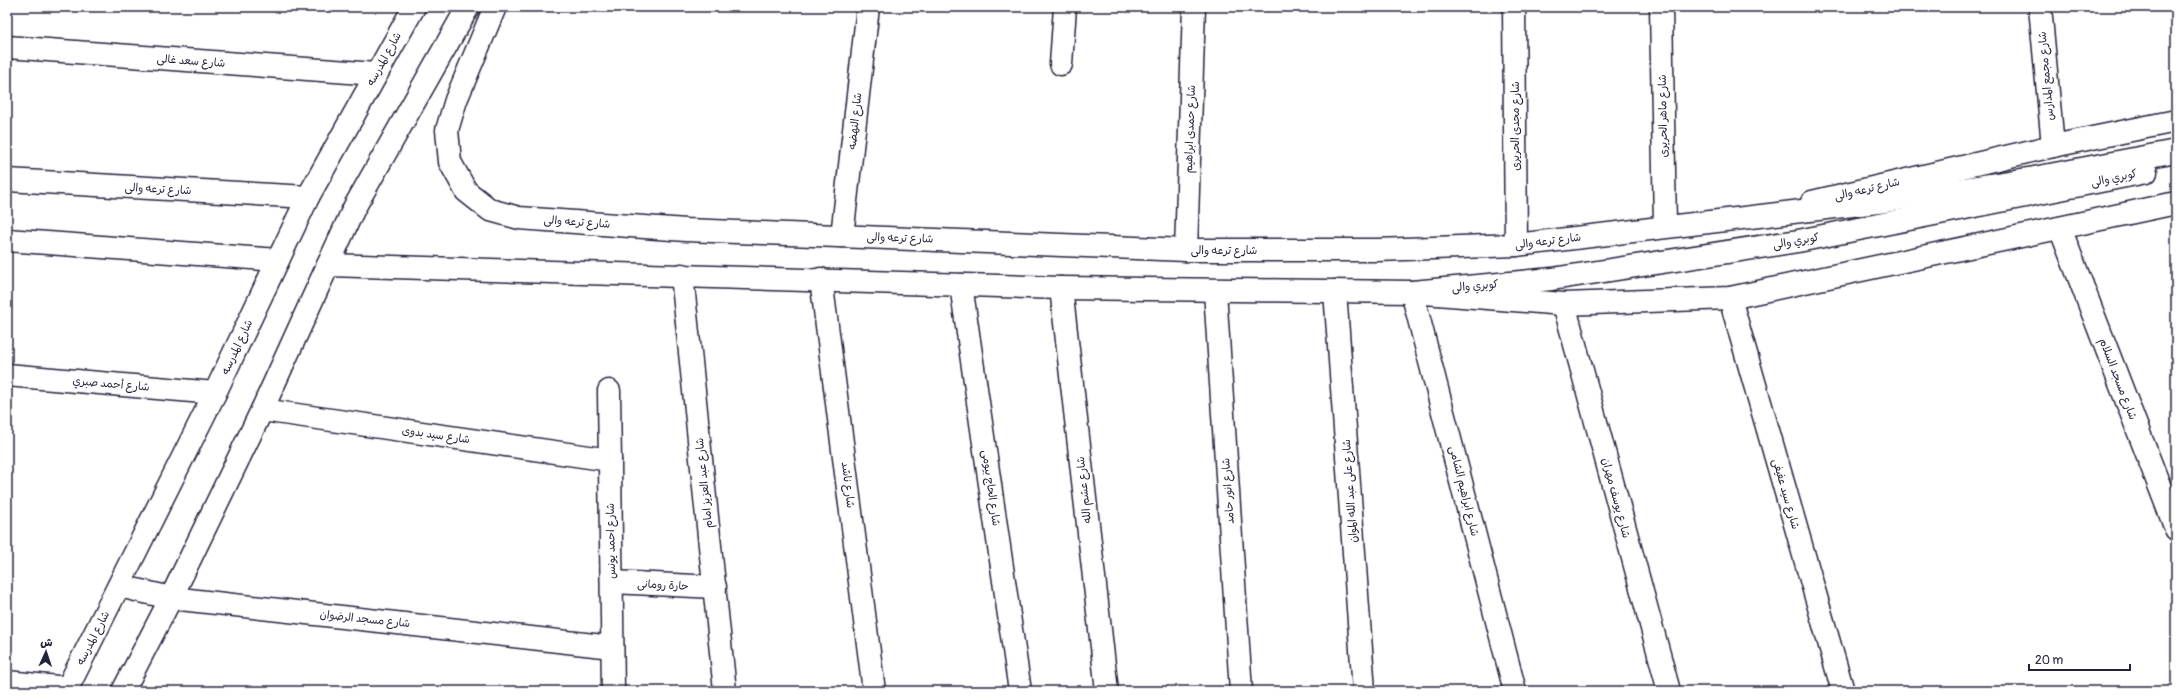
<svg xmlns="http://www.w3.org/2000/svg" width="2183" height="698" viewBox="0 0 2183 698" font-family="Pangolin,'Playpen Sans Arabic',sans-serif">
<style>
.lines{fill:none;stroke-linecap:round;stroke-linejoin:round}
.minor-casing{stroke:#22223b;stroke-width:25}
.major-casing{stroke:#22223b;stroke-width:25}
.minor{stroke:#fff;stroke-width:22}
.major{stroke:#fff;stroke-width:22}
.labels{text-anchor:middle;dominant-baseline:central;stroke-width:4;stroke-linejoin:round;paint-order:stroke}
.street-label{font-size:11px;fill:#22223b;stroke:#fff}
</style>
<rect width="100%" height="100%" fill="#fff"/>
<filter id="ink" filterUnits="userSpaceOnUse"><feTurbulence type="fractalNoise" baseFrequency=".025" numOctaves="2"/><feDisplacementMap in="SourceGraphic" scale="8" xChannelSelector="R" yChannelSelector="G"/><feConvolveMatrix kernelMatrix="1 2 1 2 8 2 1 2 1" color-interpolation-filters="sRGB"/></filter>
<g filter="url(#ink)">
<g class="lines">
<g class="minor-casing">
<g id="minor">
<polyline points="1514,7 1516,245"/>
<polyline points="1661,7 1665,226"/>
<polyline points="2040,7 2053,146"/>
<polyline points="7,47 376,74"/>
<polyline points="1061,64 1065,7"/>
<polyline points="7,180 308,197"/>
<polyline points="1812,202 2053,146 2176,121"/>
<polyline points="2060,228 2176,529"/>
<polyline points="842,236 868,7"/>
<polyline points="7,240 278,260"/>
<polyline points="1186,250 1194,7"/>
<polyline points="682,275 725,691"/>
<polyline points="821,279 874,691"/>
<polyline points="961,285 1020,691"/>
<polyline points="1061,288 1107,691"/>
<polyline points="1215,291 1241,691"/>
<polyline points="1335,291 1364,691"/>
<polyline points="1730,298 1843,691"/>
<polyline points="1564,304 1669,691"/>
<polyline points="7,375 215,393"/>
<polyline points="609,391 613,691"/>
<polyline points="262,410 610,460"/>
<polyline points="612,582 715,587"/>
<polyline points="119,586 171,598 612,647"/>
<polyline points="7,682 68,688"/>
<polyline points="1515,691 1412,292 1564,304 1730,298 2176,203"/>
</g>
</g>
<g class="major-casing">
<g id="major">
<polyline points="495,7 456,100 447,130 450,162 466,191 490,210 519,218 686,230 1186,250 1377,250 1516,245 1886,201 2034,178 2176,151"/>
<polyline points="328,265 1061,288 1412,292 1552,279 1798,241 2146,172"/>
<polyline points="66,691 215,393 308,197 414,7"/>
<polyline points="123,691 171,598 262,410 354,208 468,7"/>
</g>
</g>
<use href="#minor" class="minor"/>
<use href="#major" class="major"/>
</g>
</g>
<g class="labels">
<g class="street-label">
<text transform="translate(384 59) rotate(-61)">شارع المدرسه</text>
<text transform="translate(191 61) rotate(4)">شارع سعد غالى</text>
<text transform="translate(2046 76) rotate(-95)">شارع مجمع المدارس</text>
<text transform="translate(1663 116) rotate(-91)">شارع ماهر الحريرى</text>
<text transform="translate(855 121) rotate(-84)">شارع النهضه</text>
<text transform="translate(1515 126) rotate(-90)">شارع مجدى الحريرى</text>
<text transform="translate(1190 129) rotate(-88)">شارع حمدى ابراهيم</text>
<text transform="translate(2114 178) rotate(-12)">كوبري والى</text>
<text transform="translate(158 189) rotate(3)">شارع ترعه والى</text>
<text transform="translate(1867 189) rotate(-13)">شارع ترعه والى</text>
<text transform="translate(577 222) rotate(4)">شارع ترعه والى</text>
<text transform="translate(900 238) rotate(2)">شارع ترعه والى</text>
<text transform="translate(1548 241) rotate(-7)">شارع ترعه والى</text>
<text transform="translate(1796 241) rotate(-10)">كوبري والى</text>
<text x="1224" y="250">شارع ترعه والى</text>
<text transform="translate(1475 286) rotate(-5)">كوبري والى</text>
<text transform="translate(237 347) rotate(-65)">شارع المدرسه</text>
<text transform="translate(2118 379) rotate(69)">شارع مسجد السلام</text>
<text transform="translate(111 384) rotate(5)">شارع أحمد صبري</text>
<text transform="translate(436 435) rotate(8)">شارع سيد بدوى</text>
<text transform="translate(704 483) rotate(-96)">شارع عبد العزيز امام</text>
<text transform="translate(848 485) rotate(83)">شارع ناشد</text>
<text transform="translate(991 488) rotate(82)">شارع الحاج بيومى</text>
<text transform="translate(1084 490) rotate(-96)">شارع عشم الله</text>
<text transform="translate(1228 491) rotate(-94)">شارع انور حامد</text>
<text transform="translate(1350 491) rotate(-94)">شارع على عبد الله الموان</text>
<text transform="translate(1464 491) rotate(76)">شارع ابراهيم الشامى</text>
<text transform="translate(1786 494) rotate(74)">شارع سيد عفيفى</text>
<text transform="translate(1616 498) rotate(75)">شارع يوسف مهران</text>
<text transform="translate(611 541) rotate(-91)">شارع احمد يونس</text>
<text transform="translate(663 585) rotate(3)">حارة رومانى</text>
<text transform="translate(365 619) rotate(6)">شارع مسجد الرضوان</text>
<text transform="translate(93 638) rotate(-63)">شارع المدرسه</text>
</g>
</g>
<rect width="2183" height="698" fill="none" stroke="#fff" stroke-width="24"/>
<rect x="12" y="12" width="2159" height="674" fill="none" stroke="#22223b" stroke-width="1.5" filter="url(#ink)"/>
<g transform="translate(46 652) rotate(3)" stroke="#ffffff" stroke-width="3" paint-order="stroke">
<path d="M0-3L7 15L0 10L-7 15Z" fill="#22223b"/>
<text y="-6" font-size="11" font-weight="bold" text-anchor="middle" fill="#22223b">ش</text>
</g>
<path d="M2029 664v6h101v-6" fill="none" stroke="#22223b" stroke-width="2"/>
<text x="2035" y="664" font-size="12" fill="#22223b" stroke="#ffffff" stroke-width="3" paint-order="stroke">20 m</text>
</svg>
